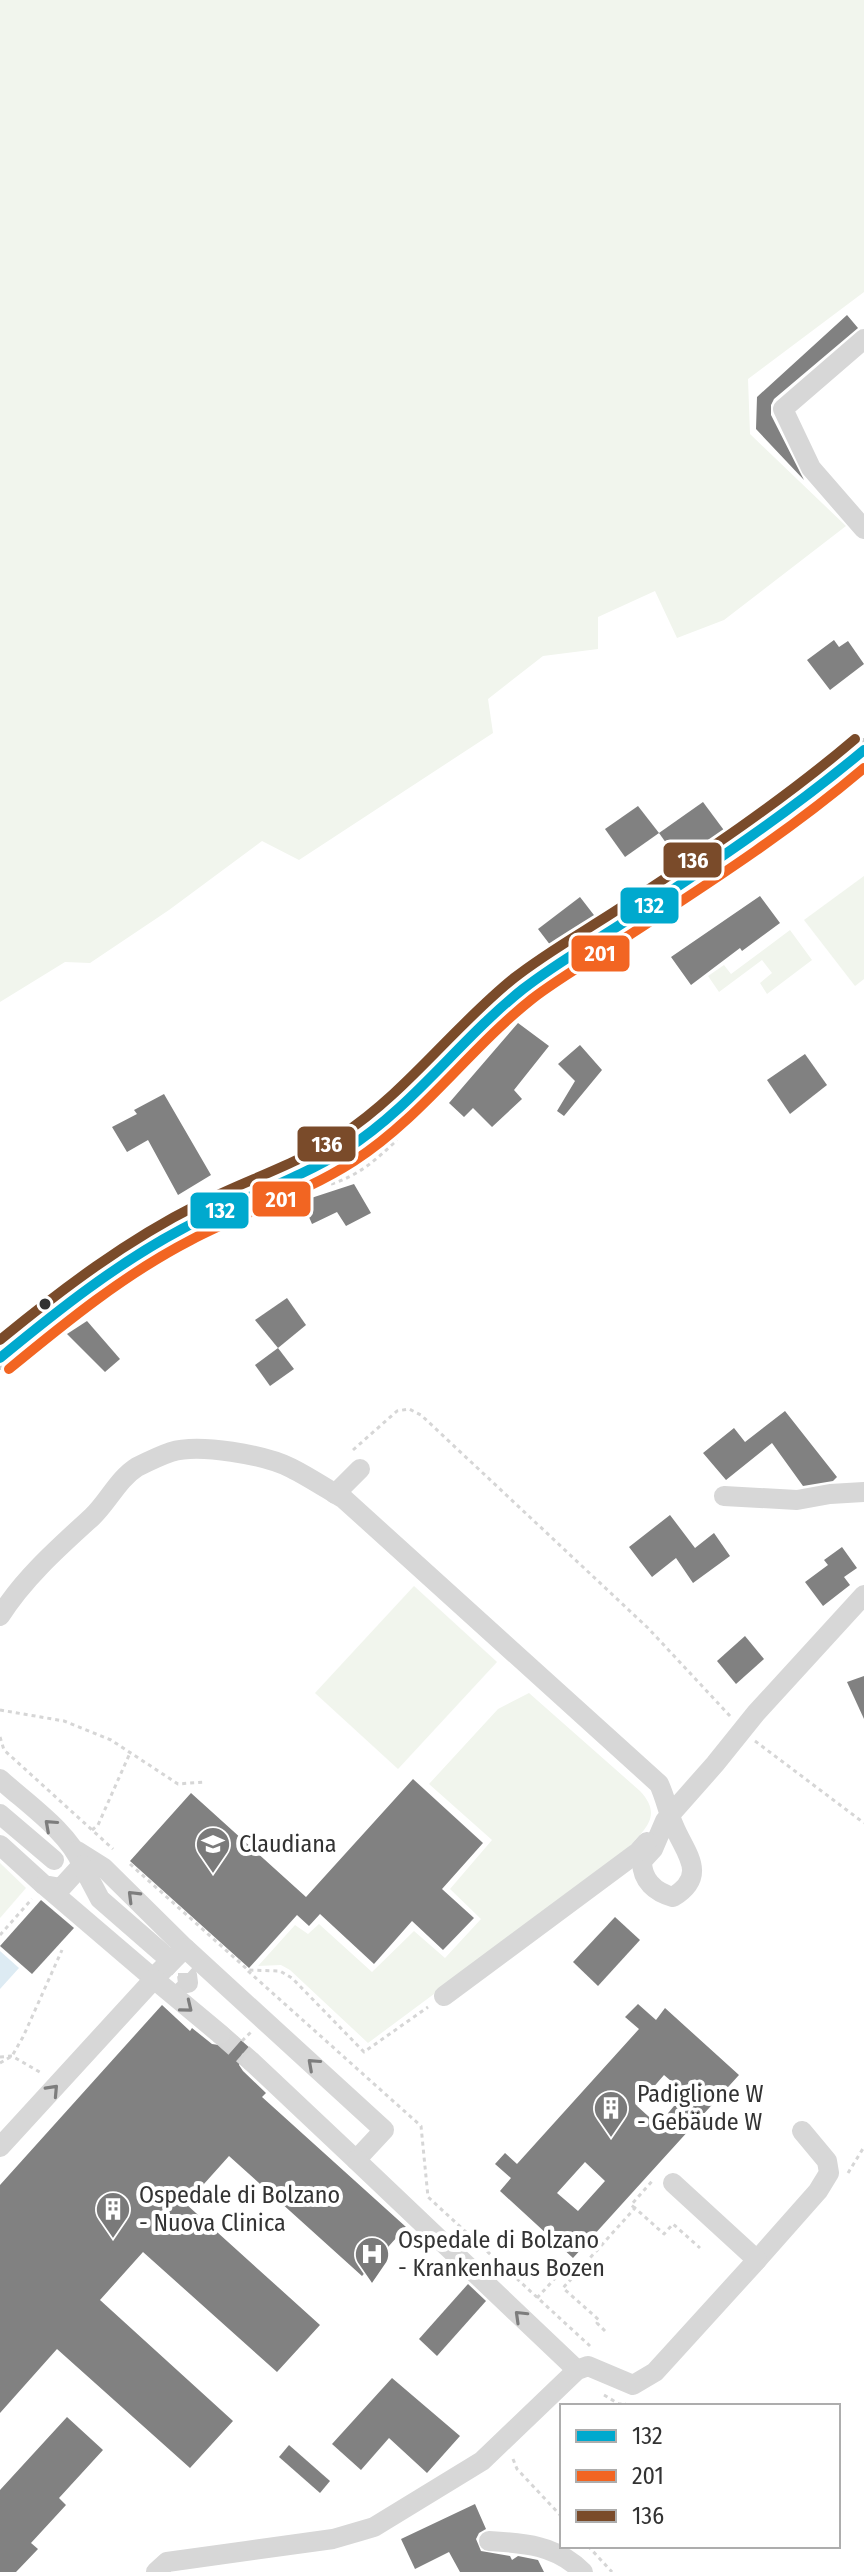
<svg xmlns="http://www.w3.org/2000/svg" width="864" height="2572" viewBox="0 0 864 2572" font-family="'Fira Sans Condensed',sans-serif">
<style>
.green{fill:#f1f5ed}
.water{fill:#ddebf3}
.building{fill:#818181;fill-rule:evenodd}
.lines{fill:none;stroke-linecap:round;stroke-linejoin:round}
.minor-tunnel{stroke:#d6d6d6;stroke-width:20;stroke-dasharray:20 10;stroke-linecap:butt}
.path{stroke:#d6d6d6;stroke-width:3;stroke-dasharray:4 4;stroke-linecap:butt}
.minor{stroke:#d7d7d7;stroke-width:20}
.major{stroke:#cacaca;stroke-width:24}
.bus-1-casing{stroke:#fff;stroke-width:16}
.bus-2-casing{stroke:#fff;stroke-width:16}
.bus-3-casing{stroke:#fff;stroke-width:16}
.bus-1{stroke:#00a9ce;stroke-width:10}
.bus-2{stroke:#f26522;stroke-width:10}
.bus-3{stroke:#7a4b2a;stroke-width:10}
.oneway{stroke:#7d7d7d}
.bus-dot{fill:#333;stroke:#fff;stroke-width:3}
.labels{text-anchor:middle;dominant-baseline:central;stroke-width:8;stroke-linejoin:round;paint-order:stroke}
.poi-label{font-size:24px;fill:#333;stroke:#fff;text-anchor:start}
.line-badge{stroke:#fff;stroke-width:3}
.badge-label{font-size:22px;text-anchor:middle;font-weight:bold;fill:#fff}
</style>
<rect width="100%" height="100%" fill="#fff"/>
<g class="green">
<polygon points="0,0 864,0 864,292 748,379 750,434 846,526 724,620 677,638 655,591 598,617 598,649 543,656 488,699 493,733 299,860 262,841 169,910 90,963 65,962 0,1002"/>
<polygon points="864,876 864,979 855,986 804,920"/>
<polygon points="790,930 812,960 767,994 760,983 772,973 762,960 719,992 708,976 724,965 731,974"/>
<path d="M418,1103L423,1108V1111L380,1152L349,1171L307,1188L304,1187L302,1184C348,1165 382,1136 418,1103Z"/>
<polygon points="414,1586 497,1662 398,1769 315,1693"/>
<path d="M529,1693L640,1791C665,1818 642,1830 624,1853L368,2043L290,1970L281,1965L258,1966L295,1925L308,1934L319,1924L372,1972L414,1931L445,1958L481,1919L450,1889L492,1840L429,1784L498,1709Z"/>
<polygon points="0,1863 26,1888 0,1918"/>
</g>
<polygon class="water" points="0,1951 19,1968 0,1989"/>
<g class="building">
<polygon points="847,315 858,328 774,399 771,405 771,415 804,480 756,429 757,397"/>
<polygon points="834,640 839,647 848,641 864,664 830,690 807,660"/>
<polygon points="703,802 726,833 681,864 659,833"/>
<polygon points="638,806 659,833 625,857 605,829"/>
<polygon points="760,896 780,923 742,951 740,948 691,985 671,957"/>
<polygon points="580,897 597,919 585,927 582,923 551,946 538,929"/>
<polygon points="518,1023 549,1046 514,1090 522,1099 492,1127 473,1108 464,1117 449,1103"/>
<polygon points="580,1045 602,1070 564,1116 557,1111 575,1081 558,1064"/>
<polygon points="805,1054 827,1085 790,1114 767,1080"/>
<polygon points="164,1094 211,1175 178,1195 148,1140 127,1152 112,1127 137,1114 134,1110"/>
<polygon points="354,1184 371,1213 346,1226 337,1212 312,1224 302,1201"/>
<polygon points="287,1298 306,1325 278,1348 255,1320"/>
<polygon points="87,1321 120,1359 105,1372 67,1334"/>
<polygon points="278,1348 294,1369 270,1386 255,1365"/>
<polygon points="785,1411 837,1477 833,1481 803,1486 772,1443 726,1480 703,1453 734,1428 745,1442"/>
<polygon points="670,1515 695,1548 714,1533 730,1556 693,1583 676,1558 652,1577 629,1547"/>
<polygon points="842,1547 857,1568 844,1577 850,1585 823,1606 805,1582 828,1565 824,1560"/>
<polygon points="745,1636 764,1659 736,1684 717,1661"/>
<polygon points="864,1676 864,1719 847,1682"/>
<polygon points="413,1779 483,1843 442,1889 474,1918 443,1950 412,1921 374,1964 320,1914 309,1926 297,1915 249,1968 130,1861 191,1793 306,1897"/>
<polygon points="41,1900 74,1928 32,1974 0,1946"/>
<polygon points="615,1917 640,1940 598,1986 573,1962"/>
<path d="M638,2004L656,2020L665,2008L739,2075L573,2258L500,2191L511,2178L495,2164L505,2153L517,2164L639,2029L625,2017ZM664,2075L685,2093L658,2125L637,2106ZM585,2162L605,2181L578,2211L557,2193Z"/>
<polygon points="162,2005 190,2031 192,2028 212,2044 225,2046 230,2042 233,2033 251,2049 242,2054 239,2065 243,2071 266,2093 262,2097 406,2227 362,2276 229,2156 186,2204 320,2325 277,2372 143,2252 100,2300 233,2421 190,2468 57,2349 0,2413 0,2185"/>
<polygon points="468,2284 486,2301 437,2356 419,2339"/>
<polygon points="392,2378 460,2436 427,2473 389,2438 361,2470 332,2444"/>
<polygon points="67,2417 103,2450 59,2498 66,2505 31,2543 38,2549 16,2572 0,2572 0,2490"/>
<polygon points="289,2445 330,2481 320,2493 279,2457"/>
<polygon points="475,2504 486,2529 479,2533 476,2539 481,2551 510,2556 512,2560 518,2556 538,2560 544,2572 460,2572 449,2552 415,2569 401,2539"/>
</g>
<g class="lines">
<g class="minor-tunnel">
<polyline points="156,1961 178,1983 188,1983 187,1975 162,1953"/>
<polyline points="220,2034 252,2062"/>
</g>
<g class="path">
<path d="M331,1184C358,1176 376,1160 397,1140"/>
<polyline points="353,1450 397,1411 409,1409 421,1415 648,1628 730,1716"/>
<polyline points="0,1710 64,1721 111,1740 178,1784 204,1782"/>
<polyline points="0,1737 4,1750 113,1849"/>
<polyline points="755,1741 864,1823"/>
<polyline points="92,1830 98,1825 130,1753"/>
<polyline points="130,1864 248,1970 280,1971 292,1978 364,2052 428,2007"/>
<polyline points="0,1935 32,1899"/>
<polyline points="248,1971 421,2126 428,2197 590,2346"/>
<polyline points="242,2041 251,2032"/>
<polyline points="0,2057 12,2056 43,2074"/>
<polyline points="0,2063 12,2056 23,2037 62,1950"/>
<polyline points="848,2173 864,2147"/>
<polyline points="635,2208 631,2205 654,2179"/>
<polyline points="537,2298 570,2262 578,2269"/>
<polyline points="605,2331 597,2323 599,2320 563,2288 635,2208 664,2234 673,2224 700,2248"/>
<polyline points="604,2395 619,2404 626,2404"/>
<polyline points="513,2459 517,2469 562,2517"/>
<polyline points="588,2546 612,2572"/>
</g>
<g class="minor">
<polyline points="864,339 783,409 811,468 864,529"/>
<polyline points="335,1494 360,1469"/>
<polyline points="724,1496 797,1500 830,1494 864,1492"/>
<path d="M0,1616C24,1578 59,1547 92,1517C108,1502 118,1479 137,1467C145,1463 162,1455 171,1452C199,1443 265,1455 291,1468C309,1477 327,1489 344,1499L659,1784C666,1799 668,1813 674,1826C685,1853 709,1875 673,1897C655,1892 642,1881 642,1861L653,1849L665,1821L670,1815L715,1764L756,1713L864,1595"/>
<path d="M0,1779C26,1803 69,1832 82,1865L61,1888L44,1885L0,1845"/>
<polyline points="0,1814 54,1860"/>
<polyline points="77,1851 104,1868 185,1948 384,2130 356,2160 252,2062"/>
<polyline points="82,1865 100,1899 162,1953"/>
<polyline points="44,1885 154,1979 185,1948"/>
<polyline points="444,1996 638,1852 647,1842"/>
<polyline points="0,2147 154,1979 220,2034"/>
<polyline points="356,2160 577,2370"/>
<polyline points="757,2260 818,2191 829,2173 827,2161 802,2131"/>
<path d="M489,2541C524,2543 556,2545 583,2572"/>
<polyline points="156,2572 167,2562 333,2539 374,2527 482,2461 577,2370 588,2366 633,2385 655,2372 757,2260 673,2183"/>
</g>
<path class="major" d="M0,1358C65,1304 132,1252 208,1215C263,1189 315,1173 364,1137C423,1094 466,1033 523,989C550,968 580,951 609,932C696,874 785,819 864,750"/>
<g class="bus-1-casing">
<path id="bus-1" d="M0,1358C57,1311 116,1264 182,1229C235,1200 293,1182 345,1150C413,1107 460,1039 523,989C556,963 594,942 629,919C710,865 790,812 864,750"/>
</g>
<g class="bus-2-casing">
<path id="bus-2" d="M9,1369C66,1322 125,1274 191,1240C244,1212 303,1194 354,1161C422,1117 469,1049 532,999C562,976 596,957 628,936C709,883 790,831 864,768"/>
</g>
<g class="bus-3-casing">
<path id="bus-3" d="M0,1340C62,1289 127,1240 199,1204C246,1180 296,1165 340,1136C406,1093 453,1027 514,978C547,952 585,931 620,908C701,855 781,802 855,739"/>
</g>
<use href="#bus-1" class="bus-1"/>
<use href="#bus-2" class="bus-2"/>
<use href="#bus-3" class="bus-3"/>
</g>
<defs><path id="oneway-chevron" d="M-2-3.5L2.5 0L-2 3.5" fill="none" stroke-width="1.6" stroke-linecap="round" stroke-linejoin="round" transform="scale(2)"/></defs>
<g class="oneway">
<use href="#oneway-chevron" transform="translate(50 1825) rotate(-138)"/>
<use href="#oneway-chevron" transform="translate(133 1896) rotate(-135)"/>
<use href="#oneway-chevron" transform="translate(187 2007) rotate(39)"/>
<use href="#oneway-chevron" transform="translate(313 2064) rotate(-138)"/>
<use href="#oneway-chevron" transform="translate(53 2090) rotate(-47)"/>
<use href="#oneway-chevron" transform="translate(520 2316) rotate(-136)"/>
</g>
<defs>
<g id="university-pin" transform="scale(1.8)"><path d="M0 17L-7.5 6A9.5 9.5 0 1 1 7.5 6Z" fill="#7a7a7a" stroke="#fff"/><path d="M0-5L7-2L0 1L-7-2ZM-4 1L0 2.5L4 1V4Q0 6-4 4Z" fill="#fff"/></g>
<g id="building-pin" transform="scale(1.8)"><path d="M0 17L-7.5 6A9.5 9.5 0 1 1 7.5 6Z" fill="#7a7a7a" stroke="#fff"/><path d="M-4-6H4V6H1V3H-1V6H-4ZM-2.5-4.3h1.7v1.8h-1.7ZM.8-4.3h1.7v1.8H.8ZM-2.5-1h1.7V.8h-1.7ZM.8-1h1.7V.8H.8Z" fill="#fff"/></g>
<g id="hospital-pin" transform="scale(1.8)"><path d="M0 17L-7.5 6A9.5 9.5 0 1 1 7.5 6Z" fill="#7a7a7a" stroke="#fff"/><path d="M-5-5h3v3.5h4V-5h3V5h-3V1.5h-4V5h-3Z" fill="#fff"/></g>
</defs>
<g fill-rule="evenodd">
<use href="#university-pin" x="213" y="1844"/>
<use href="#building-pin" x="611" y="2108"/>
<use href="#building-pin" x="113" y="2209"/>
<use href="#hospital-pin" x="372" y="2254"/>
</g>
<circle class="bus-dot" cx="45" cy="1304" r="7"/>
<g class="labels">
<g class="poi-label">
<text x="239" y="1844">Claudiana</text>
<text x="637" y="2094">Padiglione W<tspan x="637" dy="28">- Gebäude W</tspan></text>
<text x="139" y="2195">Ospedale di Bolzano<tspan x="139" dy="28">- Nuova Clinica</tspan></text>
<text x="398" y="2240">Ospedale di Bolzano<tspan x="398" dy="28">- Krankenhaus Bozen</tspan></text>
</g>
</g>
<g class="line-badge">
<rect x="662" y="841" width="61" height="38" rx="8" fill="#7a4b2a"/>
<rect x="619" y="886" width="61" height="39" rx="8" fill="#00a9ce"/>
<rect x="570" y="934" width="61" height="39" rx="8" fill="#f26522"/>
<rect x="296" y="1125" width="61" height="38" rx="8" fill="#7a4b2a"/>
<rect x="251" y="1180" width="61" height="38" rx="8" fill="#f26522"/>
<rect x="189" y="1191" width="61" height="39" rx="8" fill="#00a9ce"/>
</g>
<g class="badge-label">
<text x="693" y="868">136</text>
<text x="649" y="913">132</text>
<text x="600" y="961">201</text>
<text x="327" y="1152">136</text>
<text x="281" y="1207">201</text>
<text x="220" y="1218">132</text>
</g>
<rect x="560" y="2404" width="280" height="144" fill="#ffffff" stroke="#adadad" stroke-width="2"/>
<rect x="576" y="2430" width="40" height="12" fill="#00a9ce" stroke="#adadad" stroke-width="2"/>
<text x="632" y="2444" font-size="24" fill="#333333">132</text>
<rect x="576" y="2470" width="40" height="12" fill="#f26522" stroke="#adadad" stroke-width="2"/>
<text x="632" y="2484" font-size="24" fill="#333333">201</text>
<rect x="576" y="2510" width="40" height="12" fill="#7a4b2a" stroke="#adadad" stroke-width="2"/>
<text x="632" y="2524" font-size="24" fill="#333333">136</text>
</svg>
